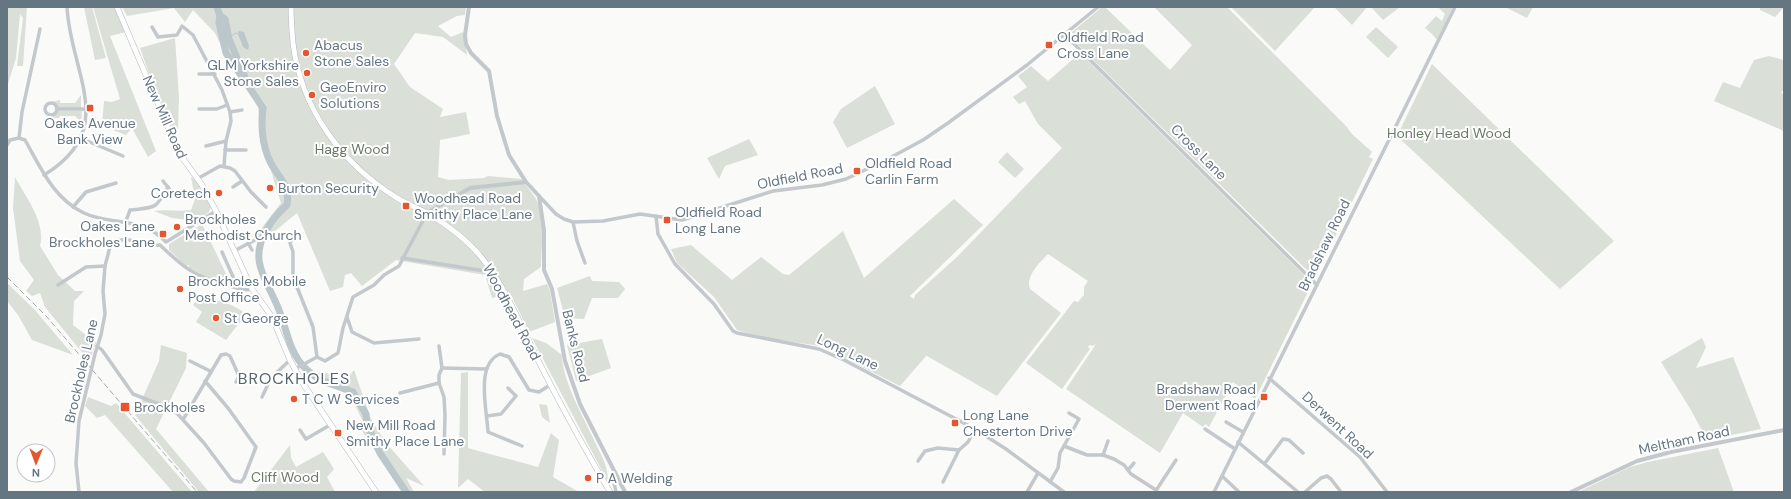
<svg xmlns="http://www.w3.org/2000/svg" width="1791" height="499" viewBox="0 0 1791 499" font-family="'DM Sans',sans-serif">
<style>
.green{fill:#dadfd7}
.water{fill:#bbc7cb}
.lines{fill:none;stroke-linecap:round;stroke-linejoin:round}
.stream{stroke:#bbc7cb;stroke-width:1}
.river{stroke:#bbc7cb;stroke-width:7}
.primary-casing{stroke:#b5babe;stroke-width:6}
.minor{stroke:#c3c8cc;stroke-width:3.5}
.tertiary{stroke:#c3c8cc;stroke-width:4}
.primary{stroke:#fff;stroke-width:5}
.rail{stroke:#a2aab0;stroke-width:1;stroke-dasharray:6 3;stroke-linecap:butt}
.poi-dot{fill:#e4572e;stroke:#fff;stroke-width:1.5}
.labels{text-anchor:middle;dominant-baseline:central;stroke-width:4;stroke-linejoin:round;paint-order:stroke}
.poi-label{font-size:14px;fill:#657683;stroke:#fff;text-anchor:start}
.street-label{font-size:14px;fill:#657683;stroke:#fff}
.park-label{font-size:14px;fill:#687a64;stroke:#fff}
.quarter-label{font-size:16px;letter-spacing:1px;fill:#57646e;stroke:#fff}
</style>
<rect width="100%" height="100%" fill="#fafaf8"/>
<g class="green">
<polygon points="7,7 27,7 23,66 17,66 23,18 20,14 16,58 7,87"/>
<polygon points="84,7 92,7 106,58 95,60"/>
<polygon points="93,7 114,7 126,32 110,36 156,151 148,157 132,128 126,135 102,126 104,101 112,102 120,99"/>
<path d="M122,7H466L465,15L457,16L438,26L451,37L463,32L467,55L443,37L415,33L394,64L410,87L443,109L440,117L466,112L470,134L440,140L438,177L449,180L484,178L488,176L521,179C526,186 532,192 536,199C546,219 541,246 541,267L524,279L523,291L547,284L550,291L555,322L529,332L511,295H502L492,298L485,275L396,260L362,286L351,273L345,275L343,287L330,291L297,213L269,236L267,242L254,238L281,203L260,135L258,106L225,54L215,33L193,10L185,22L174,8L127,16Z"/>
<path d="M1102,7H1105L1170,70L1192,45L1154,7H1227L1347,127C1350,134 1365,145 1372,152L1369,157L1373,159L1315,278L1075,42L1072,32Z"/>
<polygon points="1231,7 1315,7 1275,51"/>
<polygon points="1334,7 1367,7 1352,25"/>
<polygon points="1371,7 1400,7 1383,20"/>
<polygon points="1438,7 1453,7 1437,40 1432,34 1425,28 1436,16 1442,21 1445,14"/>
<polygon points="1505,7 1533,7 1527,18"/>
<polygon points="1760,7 1784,7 1775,17 1760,10"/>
<polygon points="1376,27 1398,47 1388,58 1366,37"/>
<polygon points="175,38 179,97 178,130 174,132 156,93 140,48"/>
<path d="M1080,53L1310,281L1311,286L1255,399L1233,382L1209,427L1205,424L1203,427L1183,413L1160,453L1066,389L1096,344L1093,346L1090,345L1088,347L1090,349L1062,389L1026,363L1074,301L1078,302L1084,295V287L1088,281L1048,254C1040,262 1025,277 1030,289L1061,313L997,396L927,356V355L900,386L820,346L759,337L737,330L714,297L677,263L671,249L691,245L732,280L761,257L783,274L789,275L843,231L864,278L954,199L983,225L910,296L914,299L915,295L958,256L1062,148L1038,124L1025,101L1019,104L1013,97L1027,87L1018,76L1031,66L1048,81Z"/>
<polygon points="1769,56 1784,60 1784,89 1781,93 1784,94 1784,131 1714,101 1723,82 1740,88 1754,60"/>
<polygon points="1432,64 1614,241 1560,289 1397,136"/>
<polygon points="875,86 895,124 847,148 833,122 841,109"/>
<polygon points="81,95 81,108 58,108 56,104 51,102 60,100 60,103 75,103"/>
<polygon points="58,111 82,111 81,122 75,116 60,116 59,118 51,118"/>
<polygon points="749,139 758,155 725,166 719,179 707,158"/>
<polygon points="1007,152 1024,169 1015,178 998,162"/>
<path d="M15,177C26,198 46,222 40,246L58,275L75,291H84L74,301L73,325L96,343L90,359L85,356L45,307L40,293L32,296L26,291L34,280L20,261L13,208Z"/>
<path d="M191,177L197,181L212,205L209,212L196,221L172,218L154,211C167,209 178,212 191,210L195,199Z"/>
<polygon points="202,224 231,284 208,278 189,268 189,265 186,266 169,250 169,244"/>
<polygon points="590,276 592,281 619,282 625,289 618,298 592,298 584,319 565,318 557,288"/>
<polygon points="7,283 34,309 73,355 32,340 18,315 7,301"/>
<path d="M200,296C216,299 234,304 246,314L226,340L196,322L202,312L193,305Z"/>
<path d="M532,338L546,343L562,355C562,380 584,418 595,442C602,457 608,465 608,482Z"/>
<polygon points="1702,338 1706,347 1696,368 1733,357 1761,429 1707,440 1691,410 1661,362"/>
<polygon points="602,339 611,368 576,381 567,345"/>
<polygon points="161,345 187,353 186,368 156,429 209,492 199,492 135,415 159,361"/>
<polygon points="354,370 371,419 386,443 424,486 406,478 414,492 403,492 360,428 364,424 350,394 315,376 321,371 346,380"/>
<polygon points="468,372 468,448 538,467 551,433 559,440 553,477 579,492 485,492 468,479 458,488 461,373"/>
<polygon points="88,397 111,406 116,403 192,492 173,492 105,415 97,418 85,406"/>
<polygon points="539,404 547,405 550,423 542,417"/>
<polygon points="290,445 291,458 296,467 323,452 334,469 327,477 335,492 254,492"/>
<polygon points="1718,448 1734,492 1578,492 1630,467 1648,462"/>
</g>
<polygon class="water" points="239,31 244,32 249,46 248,50 243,47 238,34"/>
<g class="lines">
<polyline class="stream" points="228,38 236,33 238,34"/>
<g class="river">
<path d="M217,7L220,16L219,23L226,53L263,108C261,124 262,142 268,157C275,176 291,182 287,205C279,212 271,221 266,231C248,262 268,281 279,310C287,330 289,352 305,368C318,382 336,385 353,392L366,414L367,424L380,453L406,492"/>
<polyline points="220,16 225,19 229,39 245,77"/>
</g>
<g class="primary-casing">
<g id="primary">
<polyline points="117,7 179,153 202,185 216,211 252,289 272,317 290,360 302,382 376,492"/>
<path d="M291,7C291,19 292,31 293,43C301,109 342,164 397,198C407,204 417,208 427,213C451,227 472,243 488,266C509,295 523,330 539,362C561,406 585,449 610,492"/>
</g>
</g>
<g class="minor">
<polyline points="152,27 158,37 177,35 182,26 193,35 222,90 230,112 231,121 226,141 224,166"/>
<polyline points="1065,35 1317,285"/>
<polyline points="199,74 215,74"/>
<circle cx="51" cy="109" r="6"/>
<polyline points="57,109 86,109"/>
<polyline points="199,109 217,109 227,105"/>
<polyline points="230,112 242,110"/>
<path d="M19,138L25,140C41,168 53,198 84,213C111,226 141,215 166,242L216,211"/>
<polyline points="19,138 22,112 40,29"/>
<polyline points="80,138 123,156"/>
<polyline points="7,145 10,140 19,138"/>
<polyline points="206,146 226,141"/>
<polyline points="225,150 246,150"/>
<path d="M44,175C120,129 70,73 67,7"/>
<polyline points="197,179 220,166 230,168 235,171 251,192 266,207"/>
<polyline points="163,181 174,195"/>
<polyline points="233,187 242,181"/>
<polyline points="539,196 556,214 564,219 573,222 603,221 640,214 682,220 773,191 822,185 846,179 886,160 923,140 948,123 1027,65 1098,7"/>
<polyline points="73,207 86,192 116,183"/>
<polyline points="656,216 658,234 675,264 714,304 733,331 737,333 819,349 844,360 975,429 1006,449 1064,492"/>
<path d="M126,221L130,210C156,207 155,210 168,187"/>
<polyline points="573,222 577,241 585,263"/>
<polyline points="294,236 290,243 293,252 293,277 313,327 317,357"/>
<polyline points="248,243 252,250"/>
<polyline points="234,251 255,240"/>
<polyline points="222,252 238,288"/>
<polyline points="402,258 485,271"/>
<polyline points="58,285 86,267 105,266"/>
<polyline points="347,317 352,332 374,343 419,339"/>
<polyline points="97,346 102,350 133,394 174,410 204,443 231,479 234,481 241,482 244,478 256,447 228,408 205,381"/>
<polyline points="439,346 442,368 439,375 439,383 444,397 445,415 444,454"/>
<polyline points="190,361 210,371"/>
<polyline points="442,368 486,369"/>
<polyline points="295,369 317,357 325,361 338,353 343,328 353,297 374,285 384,275 399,266 427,213"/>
<polyline points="1269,378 1360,457 1387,492"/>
<polyline points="400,393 439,383"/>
<polyline points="262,397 271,378 290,360"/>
<polyline points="487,416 501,414 516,396 508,388"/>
<polyline points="184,418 221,355 226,354 230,356 239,376 236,382"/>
<polyline points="1226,422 1243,432"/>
<polyline points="1205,429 1235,449"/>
<polyline points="300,430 306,439 330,425"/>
<polyline points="1238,442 1298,492"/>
<path d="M522,446L488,432C487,410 475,364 500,354L509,357L529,390L539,392L550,385"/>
<polyline points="1064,446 1087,455 1103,455 1114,459 1124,465 1131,474 1156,490"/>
<polyline points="1103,455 1108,441"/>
<polyline points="918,461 925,451 938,448 959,450 968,442 975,429"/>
<polyline points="1265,463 1283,439 1289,440 1303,453"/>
<polyline points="1128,470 1134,463"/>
<polyline points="614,474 613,478 616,492"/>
<polyline points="1222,476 1239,492"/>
<polyline points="943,482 959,450"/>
<polyline points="1050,482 1058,468 1060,453 1079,419 1069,413"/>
<path d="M79,492L76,463L79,421L95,354L101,335L105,314L103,291L105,266L111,243C128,234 143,247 160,245C184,268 195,277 228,285C236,288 244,291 252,289"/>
<polyline points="1027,492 1038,473"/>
<polyline points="1155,492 1176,460"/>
<polyline points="1214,492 1455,7"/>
<polyline points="1305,492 1321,478 1327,476 1331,479 1341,492"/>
</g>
<g class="tertiary">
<polyline points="469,7 465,35 466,44 471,53 489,71 497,116 509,155 526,182 539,196 544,230 544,270 552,289 565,361 580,404 625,492"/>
<polyline points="427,213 470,188 526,182"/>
<polyline points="1571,492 1637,461 1671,452 1784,430"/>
</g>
<use href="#primary" class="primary"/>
<polyline class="rail" points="7,277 47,317 197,492"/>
</g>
<g class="poi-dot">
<rect x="1045" y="41" width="8" height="8" rx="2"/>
<circle cx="306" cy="53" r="4"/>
<circle cx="307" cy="73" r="4"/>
<circle cx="312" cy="95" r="4"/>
<rect x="86" y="104" width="8" height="8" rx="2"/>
<rect x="853" y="167" width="8" height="8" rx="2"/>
<circle cx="270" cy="188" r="4"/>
<circle cx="219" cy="193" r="4"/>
<rect x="402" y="202" width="8" height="8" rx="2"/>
<rect x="663" y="216" width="8" height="8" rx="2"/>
<circle cx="177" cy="227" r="4"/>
<rect x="159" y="230" width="8" height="8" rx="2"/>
<circle cx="180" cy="289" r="4"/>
<circle cx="216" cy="318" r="4"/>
<rect x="1260" y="393" width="8" height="8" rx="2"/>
<circle cx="294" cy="399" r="4"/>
<rect x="120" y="402" width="10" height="10" rx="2"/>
<rect x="951" y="419" width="8" height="8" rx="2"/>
<rect x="334" y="429" width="8" height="8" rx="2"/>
<circle cx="588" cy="478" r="4"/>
</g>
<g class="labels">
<g class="poi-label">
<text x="1057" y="37">Oldfield Road<tspan x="1057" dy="16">Cross Lane</tspan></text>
<text x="314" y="45">Abacus<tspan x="314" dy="16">Stone Sales</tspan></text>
<text x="299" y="65" text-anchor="end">GLM Yorkshire<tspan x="299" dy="16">Stone Sales</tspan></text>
<text x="320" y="87">GeoEnviro<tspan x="320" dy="16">Solutions</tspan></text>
<text x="90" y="123" text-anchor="middle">Oakes Avenue<tspan x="90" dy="16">Bank View</tspan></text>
<text x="865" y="163">Oldfield Road<tspan x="865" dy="16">Carlin Farm</tspan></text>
<text x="278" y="188">Burton Security</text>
<text x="211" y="193" text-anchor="end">Coretech</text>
<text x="414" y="198">Woodhead Road<tspan x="414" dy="16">Smithy Place Lane</tspan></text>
<text x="675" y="212">Oldfield Road<tspan x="675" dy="16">Long Lane</tspan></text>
<text x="185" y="219">Brockholes<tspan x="185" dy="16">Methodist Church</tspan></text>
<text x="155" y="226" text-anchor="end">Oakes Lane<tspan x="155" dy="16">Brockholes Lane</tspan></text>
<text x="188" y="281">Brockholes Mobile<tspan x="188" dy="16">Post Office</tspan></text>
<text x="224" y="318">St George</text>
<text x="1256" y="389" text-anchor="end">Bradshaw Road<tspan x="1256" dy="16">Derwent Road</tspan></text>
<text x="302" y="399">T C W Services</text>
<text x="134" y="407">Brockholes</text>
<text x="963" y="415">Long Lane<tspan x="963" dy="16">Chesterton Drive</tspan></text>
<text x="346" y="425">New Mill Road<tspan x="346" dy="16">Smithy Place Lane</tspan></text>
<text x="596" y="478">P A Welding</text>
</g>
<g class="street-label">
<text transform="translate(165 117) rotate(66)">New Mill Road</text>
<text transform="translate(1199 152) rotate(45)">Cross Lane</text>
<text transform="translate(800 176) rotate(-11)">Oldfield Road</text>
<text transform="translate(1324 245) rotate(-64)">Bradshaw Road</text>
<text transform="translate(512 312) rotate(62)">Woodhead Road</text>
<text transform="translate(576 346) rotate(76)">Banks Road</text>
<text transform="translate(848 352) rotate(25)">Long Lane</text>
<text transform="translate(81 371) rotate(-77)">Brockholes Lane</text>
<text transform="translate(1338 425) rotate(43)">Derwent Road</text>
<text transform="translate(1684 440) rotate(-12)">Meltham Road</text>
</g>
<g class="park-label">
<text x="1449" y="133">Honley Head Wood</text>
<text x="352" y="149">Hagg Wood</text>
<text x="285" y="477">Cliff Wood</text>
</g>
<g class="quarter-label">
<text x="294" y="378">BROCKHOLES</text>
</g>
</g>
<rect width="1791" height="499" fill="none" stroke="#657683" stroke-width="16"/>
<g transform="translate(36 463) rotate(181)"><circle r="19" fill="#ffffff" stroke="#c1c8cd"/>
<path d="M0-3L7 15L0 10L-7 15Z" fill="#e4572e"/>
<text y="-6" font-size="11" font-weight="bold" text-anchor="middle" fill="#657683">N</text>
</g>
</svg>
